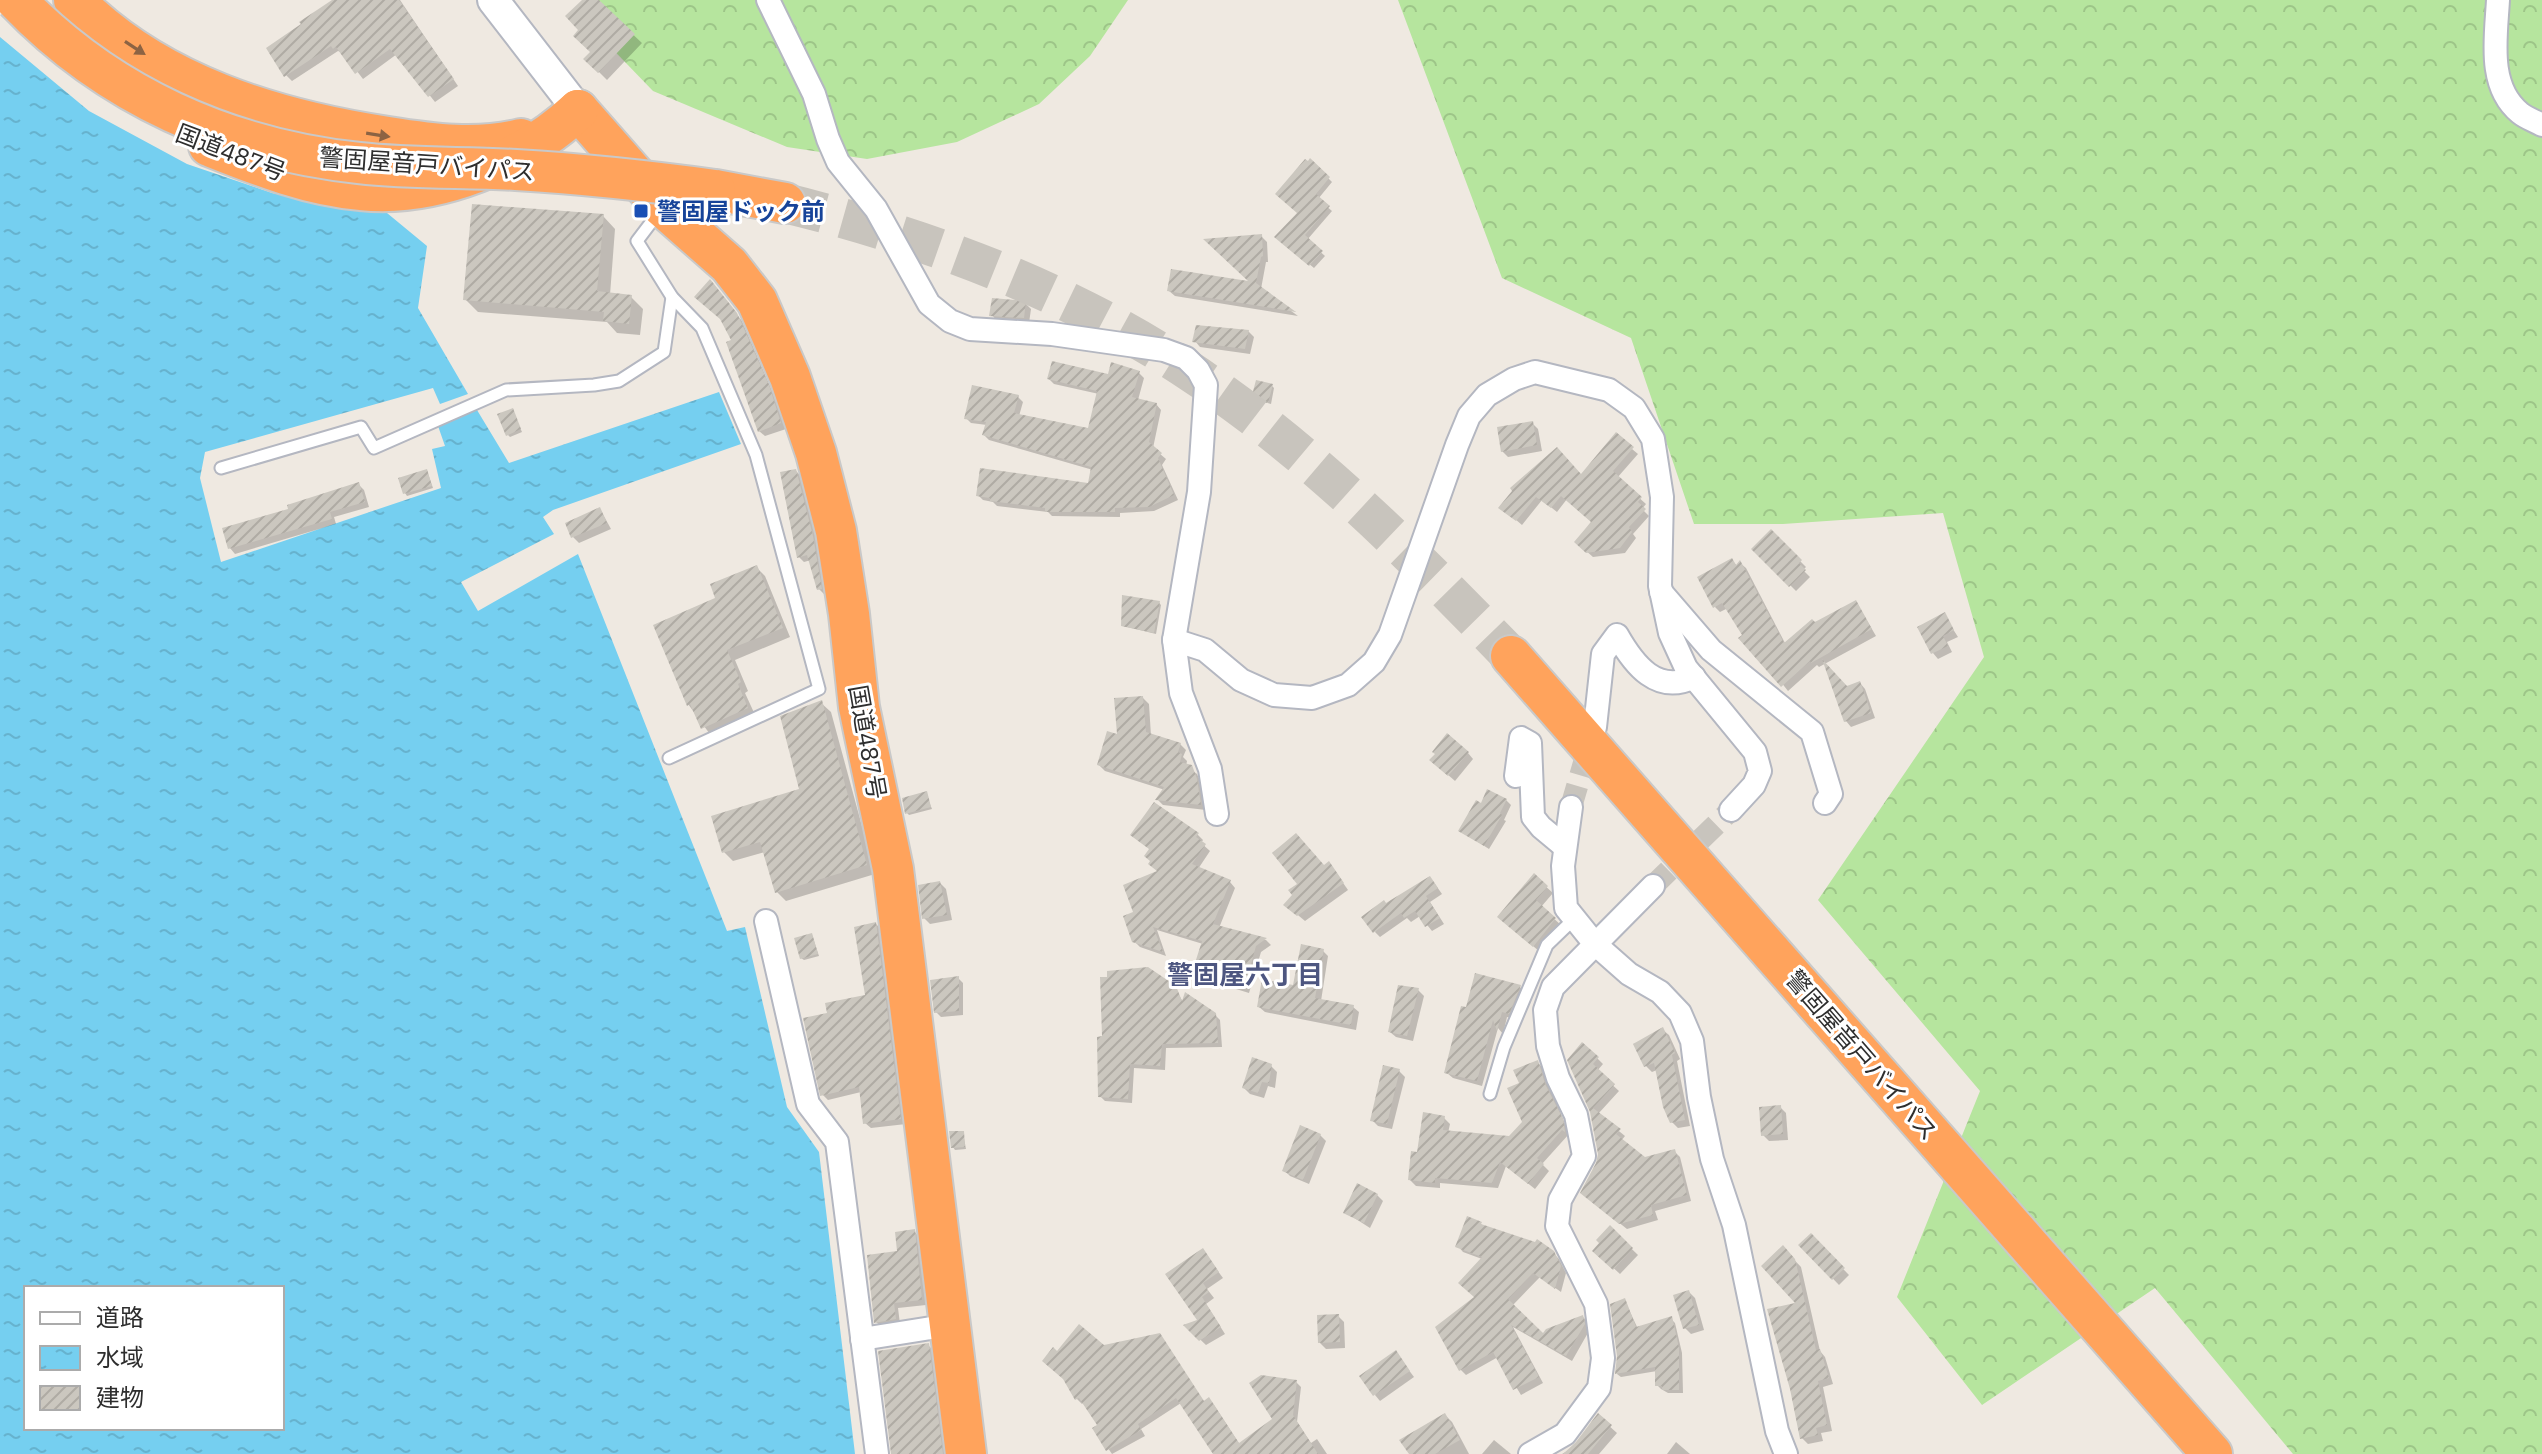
<svg xmlns="http://www.w3.org/2000/svg" width="2542" height="1454" viewBox="0 0 2542 1454" font-family="'IBM Plex Sans','Noto Sans JP',sans-serif">
<style>
.forest{fill:url(#forest-crowns)}
.water{fill:url(#water-ripples);fill-rule:evenodd}
.shadow{fill:#0003}
.building{fill:url(#building-hatch)}
.lines{fill:none;stroke-linecap:round;stroke-linejoin:round}
.street-tunnel{stroke:#c8c4bd;stroke-width:22;stroke-dasharray:22 11;stroke-linecap:butt}
.highway-tunnel{stroke:#c8c4bd;stroke-width:40;stroke-dasharray:40 20;stroke-linecap:butt}
.lane-casing{stroke:#b4b7c1;stroke-width:15}
.street-casing{stroke:#b4b7c1;stroke-width:26}
.secondary-casing{stroke:#b4b7c1;stroke-width:34}
.highway-casing{stroke:#c9c9c9;stroke-width:44}
.lane{stroke:#fff;stroke-width:11}
.street{stroke:#fff;stroke-width:22}
.secondary{stroke:#fff;stroke-width:30}
.highway{stroke:#ffa35c;stroke-width:40}
.highway-bridge-casing{stroke:#c9c9c9;stroke-width:44;stroke-linecap:butt}
.highway-bridge{stroke:#ffa35c;stroke-width:40}
.oneway{fill:#8c6343}
.transit-dot{fill:#1a4fb4;stroke:#fff;stroke-width:3}
.labels{text-anchor:middle;dominant-baseline:central;stroke-width:6;stroke-linejoin:round;paint-order:stroke}
.street-label{font-size:24px;fill:#2e2e2e;stroke:#fff}
.transit-label{font-size:24px;font-weight:bold;fill:#164399;stroke:#fff;text-anchor:start}
.neighbourhood-label{font-size:26px;font-weight:bold;fill:#4d5680;stroke:#fff}
</style>
<defs>
<pattern id="forest-crowns" width="20" height="18" patternUnits="userSpaceOnUse" patternTransform="scale(2)"><rect width="20" height="18" fill="#b6e59e"/><path d="M2 6a3 3 0 1 1 6 0M12 15a3 3 0 1 1 6 0" fill="none" stroke="#9dc588"/></pattern>
<pattern id="water-ripples" width="26" height="14" patternUnits="userSpaceOnUse" patternTransform="scale(2)"><rect width="26" height="14" fill="#75cff0"/><path d="M2 4q2-2 4 0t4 0M15 11q2-2 4 0t4 0" fill="none" stroke="#66b2ce"/></pattern>
<pattern id="building-hatch" width="6" height="6" patternUnits="userSpaceOnUse" patternTransform="scale(2)"><rect width="6" height="6" fill="#cbc7bf"/><path d="M-1 1l2-2M0 6l6-6M5 7l2-2" fill="none" stroke="#afaba4"/></pattern>
</defs>
<rect width="100%" height="100%" fill="#efe9e1"/>
<g class="forest">
<polygon points="591,0 1128,0 1090,56 1039,104 957,142 867,159 787,147 653,91 597,33"/>
<polygon points="1398,0 2542,0 2542,1454 2293,1454 2155,1288 1982,1405 1897,1297 1980,1091 1818,900 1984,657 1943,513 1783,524 1694,524 1631,338 1502,278"/>
</g>
<path class="water" d="M0,37L89,111L187,164L272,193L345,209L387,213L427,246L418,308L468,394L440,404L433,388L205,452L200,478L221,562L441,488L432,449L445,446L438,426L477,410L509,463L719,392L741,444L553,510L543,517L554,534L461,582L478,611L578,554L727,931L745,927L787,1107L819,1152L855,1454H0ZM26,1288H282V1428H26Z"/>
<g class="shadow">
<polygon points="336,0 400,0 458,86 435,102 397,54 363,79 343,53 338,51 292,81 286,75"/>
<polygon points="584,0 596,0 642,43 607,80 586,59 592,53 581,30"/>
<polygon points="1311,161 1332,182 1318,199 1332,211 1307,240 1325,256 1314,268 1280,240 1300,213"/>
<polygon points="603,216 615,229 610,295 631,297 643,309 640,335 617,333 607,322 478,312 465,299"/>
<polygon points="1261,236 1267,242 1268,262 1266,262 1261,289 1298,316 1175,296 1169,291 1254,284"/>
<polygon points="715,287 742,321 773,393 786,429 765,436 759,431"/>
<polygon points="1025,303 1031,309 1029,323 997,321 992,315"/>
<polygon points="1248,331 1254,337 1250,354 1200,347 1195,341"/>
<polygon points="1139,373 1144,378 1138,400 1156,404 1161,410 1153,448 1166,459 1162,465 1178,500 1154,511 1120,513 1120,517 1052,516 1048,512 997,506 993,502 983,500 978,495 1089,485 1093,470 989,440 984,435 987,425 971,423 966,418 1018,397 1023,402 1019,416 1089,430 1099,394 1054,384 1049,379"/>
<polygon points="1272,386 1274,388 1271,404 1254,399"/>
<polygon points="512,410 522,432 510,437 508,435"/>
<polygon points="1532,423 1538,429 1542,451 1508,457 1502,451"/>
<polygon points="1632,449 1638,454 1617,478 1646,504 1642,509 1649,516 1633,534 1636,538 1625,553 1593,557 1576,542 1593,523 1567,499 1557,512 1542,500 1522,525 1501,507 1581,476"/>
<polygon points="427,471 433,488 407,496 405,493"/>
<polygon points="796,471 801,476 818,543 826,594 824,594 819,589 811,560 804,562 799,557"/>
<polygon points="358,484 364,490 369,507 334,517 336,524 235,554 230,548 291,511"/>
<polygon points="600,509 611,529 579,543 573,537"/>
<polygon points="1771,532 1806,567 1803,570 1810,577 1796,591 1754,549"/>
<polygon points="1732,560 1737,566 1740,563 1746,568 1786,645 1815,625 1856,602 1876,636 1819,667 1817,665 1788,691 1745,636 1728,608 1720,612 1715,607"/>
<polygon points="756,567 765,576 790,637 735,660 748,691 745,693 756,717 712,737 688,704"/>
<polygon points="1159,603 1161,605 1156,634 1123,626"/>
<polygon points="1944,615 1958,637 1947,642 1952,652 1938,659 1933,653 1920,628"/>
<polygon points="1860,683 1865,689 1875,718 1851,727 1846,721 1847,688"/>
<polygon points="1143,698 1149,704 1151,736 1180,744 1186,750 1183,757 1187,761 1186,766 1197,774 1203,787 1206,810 1163,805 1158,800 1165,790 1105,771 1099,765"/>
<polygon points="821,703 831,712 875,874 786,901 777,892 765,852 733,861 724,852 802,790"/>
<polygon points="1468,753 1473,759 1455,781 1438,766"/>
<polygon points="926,794 932,809 909,815 907,813"/>
<polygon points="1506,800 1511,805 1504,820 1506,821 1489,849 1461,831 1482,806"/>
<polygon points="1197,834 1203,840 1201,843 1210,851 1198,869 1230,882 1235,888 1219,928 1266,940 1271,945 1261,952 1249,993 1223,985 1218,979 1220,973 1203,968 1197,962 1203,944 1157,930 1166,956 1140,947 1134,941 1136,913 1160,872"/>
<polygon points="1324,867 1334,870 1348,890 1305,921 1292,910"/>
<polygon points="1534,876 1553,893 1541,907 1561,925 1540,952 1506,923"/>
<polygon points="940,883 946,889 952,920 930,924 924,918"/>
<polygon points="1435,884 1442,894 1430,902 1444,924 1432,931 1420,916 1411,922 1407,918 1380,937 1375,932 1386,905"/>
<polygon points="876,924 881,929 906,1124 871,1128 865,1123 861,1092 828,1100 822,1094 829,1014 867,997"/>
<polygon points="812,935 819,956 804,960 801,958"/>
<polygon points="1323,951 1328,956 1321,1001 1353,1007 1359,1012 1356,1030 1265,1012 1259,1007 1295,987"/>
<polygon points="958,978 963,983 963,1015 941,1017 936,1012"/>
<polygon points="1110,979 1174,987 1183,1002 1214,1014 1220,1020 1222,1047 1166,1048 1165,1070 1134,1068 1132,1103 1105,1101 1100,1096"/>
<polygon points="1520,987 1525,993 1515,1019 1507,1017 1503,1034 1498,1028 1482,1086 1453,1078 1447,1073"/>
<polygon points="1418,990 1424,996 1413,1041 1396,1037 1390,1032"/>
<polygon points="1663,1030 1669,1035 1680,1059 1677,1061 1690,1126 1678,1128 1672,1122 1657,1070 1652,1072 1646,1066"/>
<polygon points="1597,1058 1603,1064 1597,1071 1619,1091 1598,1114 1625,1136 1621,1141 1645,1159 1674,1151 1680,1157 1691,1201 1655,1211 1658,1220 1627,1229 1588,1198 1600,1154 1592,1111 1569,1060"/>
<polygon points="1537,1062 1543,1068 1569,1134 1542,1164 1549,1171 1535,1189 1506,1166 1498,1188 1440,1183 1440,1188 1416,1186 1410,1180 1419,1154 1444,1118 1450,1124 1448,1133 1510,1138 1524,1122"/>
<polygon points="1271,1066 1277,1072 1275,1088 1268,1086 1264,1098 1250,1094 1244,1088"/>
<polygon points="1399,1071 1405,1077 1392,1129 1378,1126 1372,1120"/>
<polygon points="1780,1107 1786,1113 1788,1140 1769,1141 1763,1135"/>
<polygon points="963,1133 966,1149 955,1150 953,1147"/>
<polygon points="1320,1135 1326,1141 1309,1184 1290,1176 1284,1170"/>
<polygon points="1377,1195 1383,1201 1370,1228 1345,1212"/>
<polygon points="1481,1224 1485,1228 1553,1253 1559,1259 1566,1273 1561,1292 1540,1277 1512,1306 1544,1336 1583,1317 1588,1322 1589,1331 1572,1361 1513,1327 1543,1383 1521,1395 1498,1357 1466,1375 1460,1369 1482,1259 1463,1252 1458,1246"/>
<polygon points="1610,1228 1638,1255 1620,1274 1595,1251"/>
<polygon points="914,1231 919,1237 926,1305 898,1308 900,1324 882,1327 876,1322 899,1253"/>
<polygon points="1811,1236 1849,1275 1839,1285 1801,1245"/>
<polygon points="1783,1248 1801,1267 1820,1351 1825,1357 1833,1384 1823,1387 1832,1431 1821,1433 1823,1441 1808,1444 1802,1438 1799,1304"/>
<polygon points="1203,1251 1223,1278 1207,1289 1214,1298 1206,1304 1225,1334 1206,1345 1186,1326 1200,1322"/>
<polygon points="1689,1292 1695,1298 1704,1330 1691,1334 1685,1328"/>
<polygon points="1625,1301 1638,1329 1671,1319 1675,1323 1682,1353 1683,1393 1668,1393 1661,1389 1657,1385 1657,1371 1621,1377 1617,1374"/>
<polygon points="1338,1316 1344,1322 1345,1348 1326,1349 1320,1343"/>
<polygon points="928,1345 938,1355 951,1454 892,1454"/>
<polygon points="1104,1347 1205,1403 1214,1405 1240,1445 1275,1419 1296,1382 1301,1387 1297,1422 1311,1443 1317,1439 1327,1454 1215,1454 1181,1403 1141,1429 1145,1436 1112,1454 1095,1429 1100,1426 1084,1402 1082,1404 1077,1399 1057,1353"/>
<polygon points="1396,1353 1414,1377 1380,1401 1375,1395"/>
<polygon points="1445,1415 1452,1422 1469,1454 1411,1454"/>
<polygon points="1598,1416 1617,1433 1599,1454 1562,1454 1574,1447"/>
<polygon points="1494,1440 1511,1454 1482,1454"/>
<polygon points="1676,1442 1690,1454 1667,1454"/>
</g>
<g class="building">
<polygon points="332,0 399,0 454,79 428,97 390,49 355,74 336,47 333,49 331,46 284,77 266,48 301,24 299,22"/>
<polygon points="582,0 599,0 635,34 598,73 583,59 590,52 573,36 578,30 565,16"/>
<polygon points="1310,158 1330,177 1316,194 1330,206 1305,235 1323,251 1309,266 1274,237 1297,213 1275,194 1305,159 1308,161"/>
<polygon points="472,204 604,214 597,291 632,295 629,324 603,321 604,312 463,300"/>
<polygon points="1262,234 1263,256 1261,257 1256,283 1296,312 1167,291 1171,269 1248,281 1203,239"/>
<polygon points="710,279 737,313 769,385 781,423 758,432 726,342 731,340 720,319 694,297"/>
<polygon points="992,298 1026,301 1024,318 989,316"/>
<polygon points="1196,325 1249,330 1245,349 1192,342"/>
<polygon points="1052,361 1108,374 1111,362 1140,371 1132,397 1157,403 1149,442 1162,453 1158,458 1174,495 1149,507 1115,508 1115,512 1045,512 1045,508 990,501 990,498 976,496 980,468 1088,483 1091,467 982,435 986,422 964,419 972,385 1019,395 1014,413 1088,428 1097,391 1047,379"/>
<polygon points="1256,380 1273,384 1268,403 1251,399"/>
<polygon points="513,408 521,429 506,436 497,414"/>
<polygon points="1533,421 1537,445 1501,452 1497,427"/>
<polygon points="1616,432 1634,447 1613,471 1642,497 1638,502 1646,509 1629,527 1632,532 1620,548 1586,553 1574,542 1591,522 1561,496 1551,508 1536,497 1516,521 1498,508 1512,491 1510,488 1557,447 1581,474"/>
<polygon points="427,469 432,486 403,494 398,478"/>
<polygon points="796,469 813,536 822,589 817,590 807,555 797,558 780,472"/>
<polygon points="359,482 365,502 330,512 332,519 228,549 222,528 288,509 287,505"/>
<polygon points="600,507 607,523 571,538 565,523"/>
<polygon points="1771,529 1802,560 1799,563 1806,570 1789,587 1751,549"/>
<polygon points="1732,558 1736,565 1740,560 1784,643 1812,619 1815,622 1856,600 1872,629 1811,663 1810,661 1781,687 1738,638 1742,635 1722,603 1713,608 1697,577"/>
<polygon points="757,565 783,628 727,650 741,682 738,684 748,708 701,729 690,704 687,706 653,625 715,598 710,584"/>
<polygon points="1122,595 1160,601 1154,633 1121,626"/>
<polygon points="1945,612 1954,630 1943,636 1948,646 1931,654 1917,627"/>
<polygon points="1822,659 1847,686 1860,681 1871,713 1844,722"/>
<polygon points="1143,696 1146,732 1181,743 1178,752 1182,754 1180,762 1192,765 1197,779 1201,805 1155,800 1164,787 1097,765 1107,731 1117,734 1114,698"/>
<polygon points="822,700 867,865 775,893 760,842 722,853 711,816 799,789 780,716"/>
<polygon points="1447,733 1469,752 1448,776 1429,760 1435,754 1432,752"/>
<polygon points="1487,789 1507,799 1500,813 1502,815 1484,846 1458,831 1476,800 1481,803"/>
<polygon points="927,791 931,807 905,814 902,798"/>
<polygon points="1154,802 1199,833 1196,837 1206,844 1192,864 1231,880 1213,924 1267,938 1256,946 1244,989 1215,980 1218,970 1195,963 1202,941 1153,927 1163,952 1132,942 1123,916 1133,912 1123,885 1157,871 1148,864 1150,861 1144,856 1149,849 1130,835"/>
<polygon points="1296,833 1324,865 1329,861 1344,883 1297,916 1283,905 1292,895 1288,890 1297,884 1272,853"/>
<polygon points="1534,873 1548,886 1536,900 1556,918 1533,947 1497,917"/>
<polygon points="1430,876 1438,888 1426,896 1440,918 1425,927 1415,911 1404,918 1401,913 1373,933 1361,917 1384,900 1386,903"/>
<polygon points="940,881 947,915 922,919 918,885"/>
<polygon points="876,922 901,1119 863,1124 859,1087 820,1096 803,1018 827,1013 825,1003 865,995 854,927"/>
<polygon points="812,933 818,954 800,959 794,938"/>
<polygon points="1301,944 1324,949 1315,998 1354,1005 1351,1025 1257,1007 1262,979 1293,985"/>
<polygon points="1148,967 1176,986 1182,1001 1185,992 1216,1013 1218,1043 1162,1044 1160,1066 1130,1064 1128,1099 1098,1097 1097,1037 1102,1036 1100,977 1107,977 1107,971"/>
<polygon points="1475,973 1521,985 1509,1014 1502,1012 1497,1031 1493,1020 1477,1081 1444,1073 1461,1006 1466,1007"/>
<polygon points="959,976 959,1011 934,1013 930,980"/>
<polygon points="1398,985 1419,988 1407,1036 1388,1032"/>
<polygon points="1663,1027 1675,1053 1672,1055 1685,1120 1670,1123 1663,1107 1654,1063 1644,1067 1633,1044"/>
<polygon points="1582,1042 1599,1057 1593,1064 1615,1084 1593,1108 1621,1129 1616,1134 1645,1157 1675,1149 1687,1195 1651,1205 1653,1215 1619,1224 1580,1193 1596,1163 1598,1154 1590,1112 1567,1060"/>
<polygon points="1252,1057 1272,1064 1269,1083 1262,1082 1258,1093 1242,1088"/>
<polygon points="1538,1060 1545,1084 1563,1119 1565,1132 1562,1130 1537,1158 1544,1164 1528,1184 1500,1162 1492,1183 1435,1178 1435,1183 1408,1180 1411,1151 1417,1152 1423,1112 1445,1116 1443,1130 1509,1136 1522,1122 1507,1088 1519,1083 1513,1070"/>
<polygon points="1383,1065 1400,1069 1387,1124 1370,1121"/>
<polygon points="1781,1105 1783,1134 1761,1136 1759,1107"/>
<polygon points="1300,1125 1321,1134 1303,1180 1282,1171"/>
<polygon points="949,1131 964,1131 965,1147 951,1148"/>
<polygon points="1357,1183 1378,1194 1364,1223 1343,1213"/>
<polygon points="1467,1216 1482,1222 1481,1224 1535,1242 1537,1239 1554,1251 1561,1266 1555,1289 1533,1273 1508,1299 1543,1333 1546,1329 1583,1315 1585,1324 1566,1356 1511,1325 1539,1377 1513,1390 1493,1352 1459,1371 1435,1327 1474,1297 1458,1283 1482,1257 1455,1247"/>
<polygon points="1610,1225 1633,1248 1613,1270 1592,1251 1599,1243 1596,1240"/>
<polygon points="915,1229 922,1300 894,1303 896,1319 874,1323 867,1255 897,1251 895,1232"/>
<polygon points="1811,1233 1845,1268 1832,1280 1798,1245"/>
<polygon points="1783,1245 1795,1259 1816,1350 1820,1349 1829,1378 1818,1381 1827,1425 1816,1428 1818,1435 1800,1439 1790,1389 1767,1309 1795,1303 1761,1266"/>
<polygon points="1203,1248 1219,1272 1203,1283 1209,1292 1202,1297 1221,1327 1199,1341 1183,1325 1197,1320 1165,1274"/>
<polygon points="1689,1290 1699,1325 1683,1329 1673,1295"/>
<polygon points="1625,1298 1636,1327 1672,1316 1679,1348 1679,1390 1662,1390 1662,1386 1655,1386 1655,1367 1615,1374 1617,1356 1610,1304"/>
<polygon points="1339,1314 1340,1342 1318,1343 1317,1315"/>
<polygon points="1079,1324 1104,1345 1160,1333 1204,1401 1209,1397 1239,1443 1272,1419 1249,1383 1261,1375 1297,1380 1293,1415 1318,1454 1213,1454 1176,1398 1138,1424 1141,1430 1106,1451 1092,1428 1097,1425 1079,1398 1075,1400 1063,1379 1042,1361 1053,1347 1057,1351"/>
<polygon points="929,1343 943,1454 891,1454 878,1351"/>
<polygon points="1396,1350 1410,1371 1373,1396 1359,1376"/>
<polygon points="1445,1413 1460,1440 1435,1454 1409,1454 1399,1440"/>
<polygon points="1598,1413 1612,1425 1588,1454 1563,1454 1576,1442"/>
</g>
<g class="lines">
<g class="street-tunnel">
<polyline points="1571,807 1591,739"/>
<polyline points="1653,886 1731,810"/>
</g>
<path class="highway-tunnel" d="M785,203C927,238 1068,290 1191,372C1310,451 1412,554 1511,656"/>
<g class="lane-casing">
<g id="lane">
<polyline points="659,212 637,241 672,297 702,328 756,455 819,689 669,758"/>
<polyline points="221,468 361,427 374,448 506,390 594,385 619,381 664,352 672,297"/>
<polyline points="1490,1094 1504,1047 1547,945 1575,918"/>
</g>
</g>
<g class="street-casing">
<g id="street">
<polyline points="768,0 814,94 828,139 838,162 876,209 929,304 950,321 970,329 1052,334 1164,350 1186,358 1198,370 1206,385 1199,492 1174,640 1181,693 1210,769 1217,814"/>
<path d="M2498,0C2496,37 2487,86 2520,113C2526,118 2535,121 2542,125"/>
<polyline points="1661,592 1711,650 1812,732 1831,794 1825,803"/>
<polyline points="1174,640 1205,650 1241,680 1274,695 1312,698 1348,685 1374,662 1390,635 1457,445 1469,416 1487,395 1514,379 1535,372 1609,390 1634,408 1653,439 1662,497 1660,586 1670,633 1686,668 1755,752 1760,771 1754,785 1731,810"/>
<path d="M1595,727L1603,654L1617,635C1634,665 1657,695 1694,677"/>
<polyline points="1516,776 1521,738 1530,743 1533,817 1541,827 1565,847"/>
<polyline points="1571,807 1563,866 1566,908 1595,944 1629,974 1660,992 1680,1013 1692,1041 1699,1097 1712,1159 1734,1225 1777,1431 1786,1454"/>
<polyline points="766,921 808,1104 837,1142 877,1454"/>
<polyline points="862,1339 950,1325"/>
<polyline points="1530,1454 1565,1434 1599,1388 1603,1358 1596,1304 1557,1226 1560,1200 1584,1156 1576,1115 1558,1078 1548,1046 1545,1010 1553,987 1653,886"/>
</g>
</g>
<g class="secondary-casing">
<polyline id="secondary" points="493,0 578,110"/>
</g>
<g class="highway-casing">
<g id="highway">
<path d="M74,0C156,84 275,120 388,137C432,144 477,150 521,139"/>
<polyline points="578,110 663,207 729,265 757,301 790,377 816,453 836,531 849,614 859,707 893,869 966,1454"/>
<path d="M209,146C257,165 309,186 361,190C436,198 524,161 578,110"/>
<polyline points="715,190 785,203"/>
<polyline points="1511,656 2212,1454"/>
</g>
</g>
<use href="#lane" class="lane"/>
<use href="#street" class="street"/>
<use href="#secondary" class="secondary"/>
<use href="#highway" class="highway"/>
<g class="highway-bridge-casing">
<path id="highway-bridge" d="M16,0C108,96 228,149 359,163C411,169 464,167 516,170C583,174 649,181 715,190"/>
</g>
<use href="#highway-bridge" class="highway-bridge"/>
</g>
<defs><path id="oneway-solid" d="M-6-.8H1V-3.2L6.5 0L1 3.2V.8H-6Z" transform="scale(2)"/></defs>
<g class="oneway">
<use href="#oneway-solid" transform="translate(135 48) rotate(33)"/>
<use href="#oneway-solid" transform="translate(378 135) rotate(9)"/>
</g>
<rect class="transit-dot" x="633" y="203" width="16" height="16" rx="4"/>
<g class="labels">
<g class="street-label">
<text transform="translate(231 152) rotate(21)">国道487号</text>
<text transform="translate(427 164) rotate(4)">警固屋音戸バイパス</text>
<text transform="translate(868 742) rotate(80)">国道487号</text>
<text transform="translate(1862 1055) rotate(49)">警固屋音戸バイパス</text>
</g>
<g class="transit-label">
<text x="657" y="211">警固屋ドック前</text>
</g>
<g class="neighbourhood-label">
<text x="1245" y="974">警固屋六丁目</text>
</g>
</g>
<rect x="24" y="1286" width="260" height="144" fill="#ffffff" stroke="#ababab" stroke-width="2"/>
<rect x="40" y="1312" width="40" height="12" fill="#ffffff" stroke="#ababab" stroke-width="2"/>
<text x="96" y="1326" font-size="24" fill="#2e2e2e">道路</text>
<rect x="40" y="1346" width="40" height="24" fill="url(#water-ripples)" stroke="#ababab" stroke-width="2"/>
<text x="96" y="1366" font-size="24" fill="#2e2e2e">水域</text>
<rect x="40" y="1386" width="40" height="24" fill="url(#building-hatch)" stroke="#ababab" stroke-width="2"/>
<text x="96" y="1406" font-size="24" fill="#2e2e2e">建物</text>
</svg>
